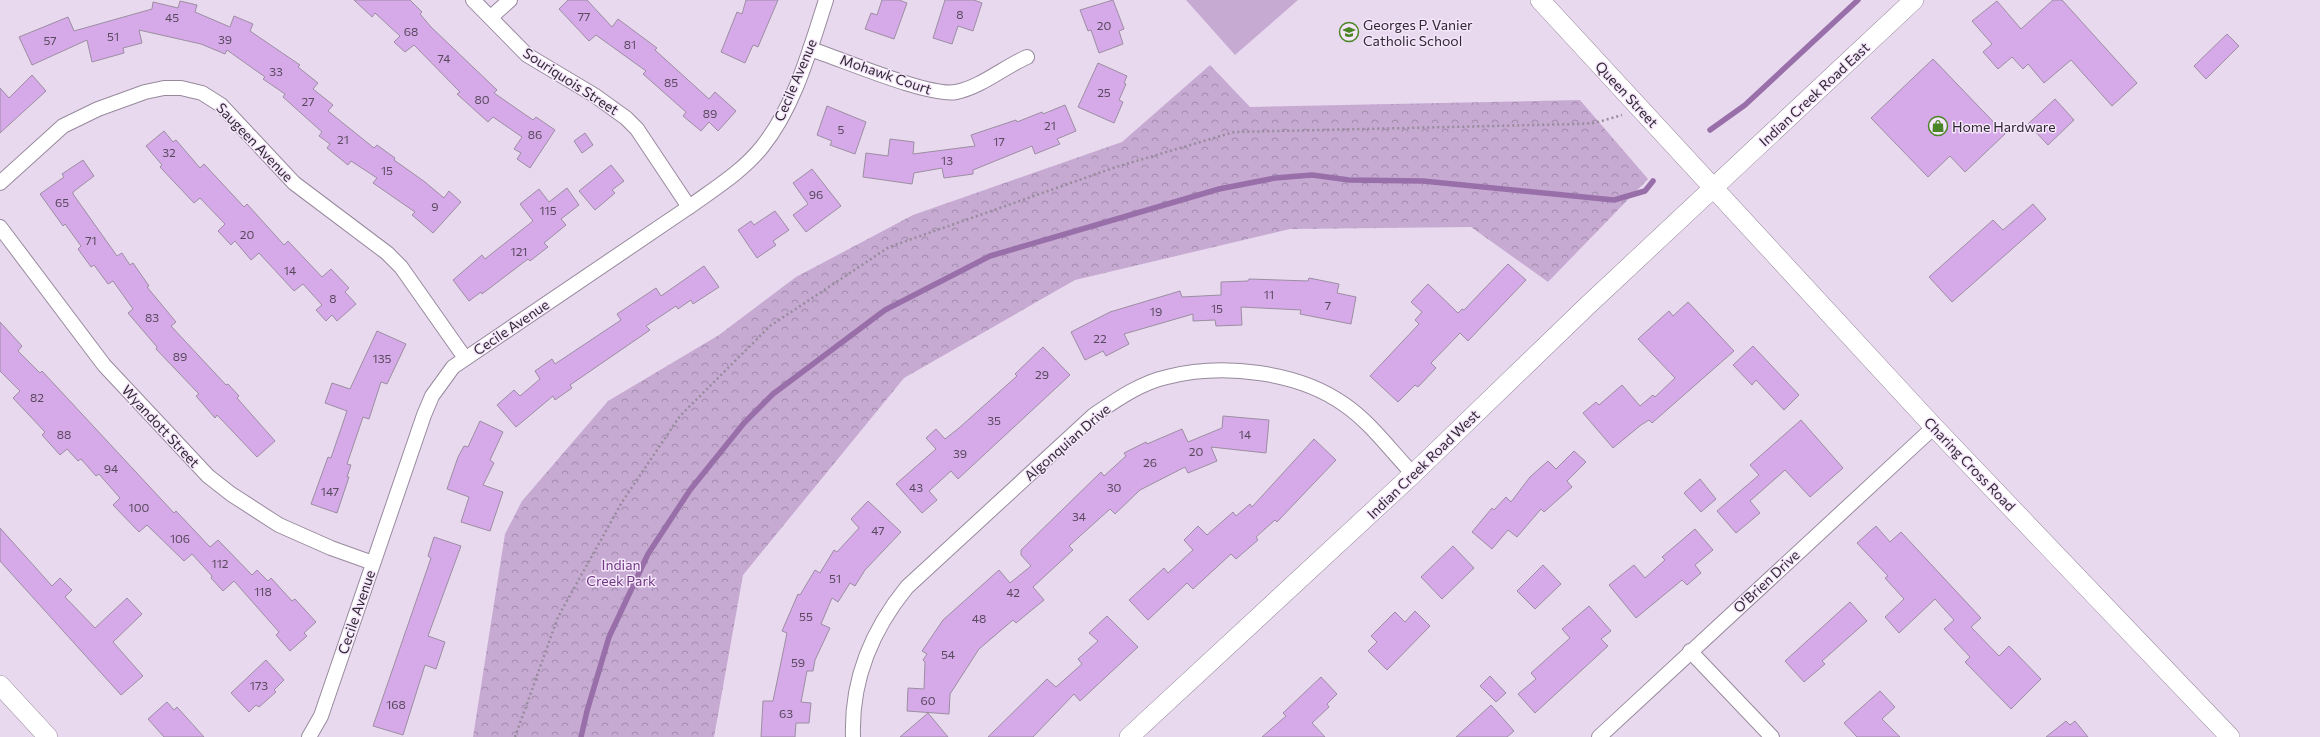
<svg xmlns="http://www.w3.org/2000/svg" width="2320" height="737" viewBox="0 0 2320 737" font-family="Commissioner,sans-serif">
<style>
.park{fill:url(#park-crowns)}
.pitch{fill:#c6aad2}
.lines{fill:none;stroke-linecap:round;stroke-linejoin:round}
.stream{stroke:#996fa9;stroke-width:5.5}
.building{fill:#d6aae8;stroke:#9c8ea2}
.street-casing{stroke:#988a9e;stroke-width:16}
.secondary-casing{stroke:#988a9e;stroke-width:20}
.path{stroke:#978c9c;stroke-width:2.5;stroke-dasharray:2 3;stroke-linecap:butt}
.street{stroke:#fff;stroke-width:14}
.secondary{stroke:#fff;stroke-width:19}
.labels{text-anchor:middle;dominant-baseline:central;stroke-width:3;stroke-linejoin:round;paint-order:stroke}
.number-label{font-size:12px;fill:#59495f}
.poi-label{font-size:14px;fill:#2f2931;stroke:#f6e6fc;text-anchor:start}
.street-label{font-size:14px;fill:#2f2931;stroke:#f6e6fc}
.park-label{font-size:14px;fill:#6f3a83;stroke:#f6e6fc}
</style>
<defs>
<pattern id="park-crowns" width="20" height="18" patternUnits="userSpaceOnUse"><rect width="20" height="18" fill="#c6aad2"/><path d="M2 6a3 3 0 1 1 6 0M12 15a3 3 0 1 1 6 0" fill="none" stroke="#a18aab"/></pattern>
</defs>
<rect width="100%" height="100%" fill="#e8d9ef"/>
<polygon class="park" points="1210,65 1250,107 1580,100 1648,179 1548,282 1471,227 1290,229 1075,280 904,378 743,575 714,737 473,737 505,534 522,501 608,401 719,335 796,277 913,215 1122,142"/>
<polygon class="pitch" points="1186,0 1298,0 1235,55"/>
<g class="lines">
<g class="stream">
<polyline points="1710,130 1745,105 1858,0"/>
<polyline points="581,737 587,711 609,637 648,554 690,490 744,423 773,394 885,310 990,256 1219,189 1275,178 1312,175 1349,180 1423,181 1614,200 1645,191 1653,181"/>
</g>
</g>
<g class="building">
<polygon points="354,0 410,0 422,12 420,14 431,27 497,90 494,93 533,120 536,117 555,130 530,168 517,159 521,153 514,149 522,137 493,117 488,122 457,94 460,92 414,45 405,52 394,42 400,36 375,13 372,17"/>
<polygon points="568,0 587,0 612,27 618,19 657,48 655,50 709,99 715,92 736,111 718,131 709,122 701,131 683,116 686,112 643,74 646,71 596,35 589,41 559,9"/>
<polygon points="746,0 778,0 758,47 753,45 745,63 721,52 737,12 742,14"/>
<polygon points="882,0 899,0 907,3 894,39 865,29 871,13 877,15"/>
<polygon points="945,0 974,0 982,3 973,31 958,26 952,44 933,38"/>
<polygon points="1113,0 1124,29 1119,31 1123,44 1099,53 1091,30 1088,31 1080,10"/>
<polygon points="2053,0 2062,0 2137,83 2112,106 2071,60 2044,83 2028,64 2023,69 2012,57 1998,69 1983,52 1992,44 1972,21 1997,1 2021,29"/>
<polygon points="180,1 197,5 195,12 230,27 234,16 253,24 250,31 300,65 298,67 318,83 313,89 333,105 328,111 374,148 377,145 395,158 394,160 425,182 444,198 449,191 461,202 433,233 412,215 415,212 373,183 377,178 351,161 348,165 327,148 330,144 319,136 322,132 283,97 285,94 263,79 265,77 227,50 225,54 201,44 139,30 142,43 123,48 124,53 92,62 87,40 32,65 19,37 68,17 74,31 152,9 153,2 178,8"/>
<polygon points="2227,34 2239,46 2206,79 2194,66"/>
<polygon points="1933,59 2005,134 1965,172 1950,156 1928,177 1871,118"/>
<polygon points="1098,63 1127,76 1124,83 1126,84 1119,100 1123,102 1114,123 1078,107"/>
<polygon points="32,75 46,91 0,133 0,88 9,98"/>
<polygon points="2055,99 2074,120 2048,145 2028,124"/>
<polygon points="1065,105 1076,131 1057,139 1060,144 1035,154 1032,146 973,170 973,174 944,178 942,168 914,173 912,184 863,177 866,153 888,156 890,139 914,142 913,154 975,146 971,135 1016,120 1017,122 1042,112 1043,114"/>
<polygon points="827,106 866,122 855,154 830,145 832,141 817,135"/>
<polygon points="164,131 173,142 176,140 200,168 204,164 244,207 247,204 284,245 288,241 322,277 331,269 349,288 345,292 356,304 337,321 332,315 326,321 316,310 322,305 303,284 294,291 259,253 251,260 235,241 231,245 218,231 225,224 200,198 194,203 160,167 162,165 146,146"/>
<polygon points="585,133 593,145 582,153 574,141"/>
<polygon points="83,160 94,176 73,192 73,194 117,256 122,253 130,265 133,263 149,286 147,287 176,322 171,326 226,385 228,384 239,396 237,398 275,441 257,457 217,415 215,418 196,396 199,394 156,349 157,347 128,313 133,309 113,281 108,284 94,265 91,267 78,249 81,246 65,224 63,226 40,194 64,177 62,174"/>
<polygon points="611,165 624,181 612,190 615,193 595,210 579,191"/>
<polygon points="812,169 841,206 806,232 793,215 808,204 793,183"/>
<polygon points="567,188 579,205 561,219 566,225 544,243 548,247 530,261 528,259 482,294 481,292 469,301 453,280 482,255 485,259 533,221 520,204 539,189 549,202"/>
<polygon points="2033,204 2046,219 1952,302 1929,277 1993,220 2003,230"/>
<polygon points="775,211 789,230 773,241 776,245 757,258 738,230 751,221 754,225"/>
<polygon points="1508,264 1526,280 1468,341 1460,333 1431,363 1436,368 1418,387 1415,385 1398,402 1370,376 1419,324 1415,320 1422,312 1411,302 1428,284 1458,313 1462,309 1464,310"/>
<polygon points="704,266 719,287 693,304 691,300 678,309 676,306 646,326 650,330 570,385 572,388 555,400 553,396 516,427 497,405 514,390 520,396 540,379 535,371 552,359 555,364 621,320 617,314 656,288 661,296"/>
<polygon points="1309,278 1339,284 1337,293 1356,297 1351,324 1300,314 1301,310 1241,307 1242,325 1216,326 1215,320 1193,321 1193,314 1124,334 1129,344 1106,356 1103,351 1085,360 1071,332 1110,312 1180,291 1182,297 1221,295 1221,282 1248,281 1249,279 1308,281"/>
<polygon points="1688,302 1734,351 1652,423 1649,420 1641,425 1613,448 1583,413 1596,402 1599,405 1622,385 1640,406 1653,395 1655,397 1675,378 1638,339 1669,311 1673,316"/>
<polygon points="0,322 22,346 18,351 40,373 42,371 174,513 176,511 210,547 218,540 252,575 257,570 268,581 271,578 292,601 295,599 316,622 304,633 307,636 290,651 276,635 279,632 234,581 223,591 211,578 212,576 192,554 184,561 147,525 139,532 113,505 120,498 99,474 96,476 81,459 78,461 67,449 60,455 42,435 45,432 13,398 20,391 0,371"/>
<polygon points="377,331 406,344 387,384 381,382 369,419 363,417 347,464 351,465 347,477 349,477 337,513 311,504 328,457 331,458 347,411 325,403 332,383 350,389"/>
<polygon points="1753,346 1799,395 1784,410 1756,380 1752,385 1733,365"/>
<polygon points="1043,347 1070,375 958,479 951,471 929,491 937,500 922,513 896,484 936,449 926,438 936,429 945,439 959,428 1017,376 1015,374"/>
<polygon points="1223,416 1269,420 1266,453 1211,447 1217,461 1188,473 1185,467 1140,490 1115,514 1110,509 1069,546 1073,550 1033,587 1044,600 1016,623 1013,620 979,649 950,694 949,714 907,711 908,688 924,689 925,662 923,660 927,654 922,651 943,620 999,570 1010,583 1031,566 1021,555 1021,550 1101,472 1104,476 1126,456 1124,453 1146,442 1147,444 1182,429 1188,442 1222,428"/>
<polygon points="1801,420 1843,468 1810,497 1785,470 1750,501 1760,513 1736,533 1717,511 1759,475 1750,465"/>
<polygon points="480,421 503,432 490,460 494,463 483,485 503,492 490,531 461,522 469,497 447,489 458,457 464,446 468,447"/>
<polygon points="1314,439 1336,460 1277,522 1275,520 1256,537 1258,540 1236,559 1231,554 1193,589 1187,583 1148,620 1129,600 1164,568 1168,573 1193,550 1184,540 1198,526 1207,535 1233,512 1236,516 1250,504 1252,507"/>
<polygon points="1574,451 1586,462 1567,481 1572,487 1544,512 1541,509 1517,537 1508,530 1492,549 1472,532 1492,508 1494,510 1506,497 1511,502 1530,477 1548,461 1556,469"/>
<polygon points="1700,479 1716,499 1701,512 1684,493"/>
<polygon points="868,501 901,532 865,570 855,586 850,583 838,602 832,598 821,624 830,628 815,660 813,671 807,671 801,702 811,703 809,723 796,723 795,737 761,737 763,701 773,701 787,633 782,631 798,594 800,595 815,570 820,573 834,550 837,552 859,528 851,519"/>
<polygon points="1876,526 1890,542 1901,532 1981,618 1971,627 1999,656 2009,646 2041,679 2011,709 1965,662 1970,657 1944,629 1954,620 1935,599 1899,633 1885,617 1904,599 1885,578 1888,576 1857,543"/>
<polygon points="0,528 52,586 60,578 72,590 65,597 95,628 127,598 142,614 113,642 143,676 121,695 0,561"/>
<polygon points="1695,529 1713,550 1695,565 1701,573 1687,585 1682,580 1636,618 1609,585 1634,565 1645,578 1665,560 1662,557"/>
<polygon points="434,537 461,546 428,636 445,642 436,669 425,665 403,735 373,726 431,558 428,556"/>
<polygon points="1453,546 1474,568 1442,599 1421,577"/>
<polygon points="1543,565 1561,584 1535,609 1517,591"/>
<polygon points="1850,602 1867,621 1822,661 1825,664 1804,682 1785,661"/>
<polygon points="1589,606 1611,631 1601,639 1608,646 1535,713 1518,694 1536,679 1531,673 1570,638 1562,629"/>
<polygon points="1415,611 1430,626 1387,670 1368,651 1377,642 1371,636 1395,612 1405,622"/>
<polygon points="1107,616 1138,647 1080,701 1074,694 1033,737 988,737 1047,679 1056,687 1082,664 1078,659 1098,641 1089,633"/>
<polygon points="266,660 284,680 274,690 276,692 259,707 256,705 249,712 231,693"/>
<polygon points="1490,676 1506,693 1496,702 1480,686"/>
<polygon points="1321,677 1337,694 1327,704 1329,707 1312,723 1325,737 1262,737 1286,716 1283,713"/>
<polygon points="1880,691 1895,707 1882,719 1900,737 1857,737 1844,723"/>
<polygon points="167,702 174,710 177,707 204,737 164,737 148,719"/>
<polygon points="1491,705 1514,731 1507,737 1456,737"/>
<polygon points="928,713 948,737 900,737"/>
<polygon points="2066,721 2070,725 2075,721 2088,737 2046,737"/>
</g>
<g class="lines">
<g class="street-casing">
<g id="street">
<polyline points="473,0 527,55 594,95 626,118 637,129 689,207"/>
<polyline points="491,17 510,0"/>
<path d="M810,49C842,59 928,97 956,92C981,87 1004,67 1027,57"/>
<polyline points="0,183 63,126 98,109 145,92 164,88 181,88 202,93 221,105 294,183 387,253 401,267 465,358"/>
<polyline points="0,227 104,365 208,476 231,494 279,525 331,548 373,563"/>
<polyline points="1690,651 1772,737"/>
<path d="M309,737L321,716L424,415L432,396L453,367L689,207C714,189 743,171 762,147C795,106 810,49 826,0"/>
<path d="M853,737C851,681 872,630 907,587L1094,415C1116,400 1140,383 1167,377C1222,363 1298,371 1345,405C1371,423 1391,451 1413,474"/>
<polyline points="1599,737 1934,427"/>
</g>
</g>
<g class="secondary-casing">
<g id="secondary">
<polyline points="1540,0 1934,427 2230,737"/>
<polyline points="0,685 48,737"/>
<polyline points="1129,737 1413,474 1586,307 1914,0"/>
</g>
</g>
<polyline class="path" points="515,737 558,617 622,502 680,416 770,326 889,247 1116,167 1234,132 1577,124 1595,123 1622,115"/>
<use href="#street" class="street"/>
<use href="#secondary" class="secondary"/>
</g>
<defs>
<g id="school-ring" transform="scale(1)"><circle r="9.5" fill="#f6e6fc" stroke="#4a8625" stroke-width="1.5"/><path d="M0-5L7-2L0 1L-7-2ZM-4 1L0 2.5L4 1V4Q0 6-4 4Z" fill="#4a8625"/></g>
<g id="shop-ring" transform="scale(1)"><circle r="9.5" fill="#f6e6fc" stroke="#4a8625" stroke-width="1.5"/><path d="M-5-2.5h2.3a2.7 3.5 0 0 1 5.4 0H5L5.5 6h-11ZM-1.5-2.5h3a1.5 2.3 0 0 0-3 0Z" fill="#4a8625"/></g>
</defs>
<g fill-rule="evenodd">
<use href="#school-ring" x="1349" y="32"/>
<use href="#shop-ring" x="1938" y="126"/>
</g>
<g class="labels">
<g class="number-label">
<text x="960" y="14">8</text>
<text x="584" y="16">77</text>
<text x="172" y="17">45</text>
<text x="1104" y="25">20</text>
<text x="411" y="31">68</text>
<text x="113" y="36">51</text>
<text x="225" y="39">39</text>
<text x="50" y="40">57</text>
<text x="630" y="44">81</text>
<text x="444" y="58">74</text>
<text x="276" y="71">33</text>
<text x="671" y="82">85</text>
<text x="1104" y="92">25</text>
<text x="482" y="99">80</text>
<text x="308" y="101">27</text>
<text x="710" y="113">89</text>
<text x="1050" y="125">21</text>
<text x="841" y="129">5</text>
<text x="535" y="134">86</text>
<text x="343" y="139">21</text>
<text x="999" y="141">17</text>
<text x="169" y="152">32</text>
<text x="947" y="160">13</text>
<text x="387" y="170">15</text>
<text x="816" y="194">96</text>
<text x="62" y="202">65</text>
<text x="435" y="206">9</text>
<text x="548" y="210">115</text>
<text x="247" y="234">20</text>
<text x="91" y="240">71</text>
<text x="519" y="251">121</text>
<text x="290" y="270">14</text>
<text x="1269" y="294">11</text>
<text x="333" y="298">8</text>
<text x="1328" y="305">7</text>
<text x="1217" y="308">15</text>
<text x="1156" y="311">19</text>
<text x="152" y="317">83</text>
<text x="1100" y="338">22</text>
<text x="180" y="356">89</text>
<text x="382" y="358">135</text>
<text x="1042" y="374">29</text>
<text x="37" y="397">82</text>
<text x="994" y="420">35</text>
<text x="64" y="434">88</text>
<text x="1245" y="434">14</text>
<text x="1196" y="451">20</text>
<text x="960" y="453">39</text>
<text x="1150" y="462">26</text>
<text x="111" y="468">94</text>
<text x="916" y="487">43</text>
<text x="1114" y="487">30</text>
<text x="330" y="491">147</text>
<text x="139" y="507">100</text>
<text x="1079" y="516">34</text>
<text x="878" y="530">47</text>
<text x="180" y="538">106</text>
<text x="220" y="563">112</text>
<text x="835" y="578">51</text>
<text x="263" y="591">118</text>
<text x="1013" y="592">42</text>
<text x="806" y="616">55</text>
<text x="979" y="618">48</text>
<text x="948" y="654">54</text>
<text x="798" y="662">59</text>
<text x="259" y="685">173</text>
<text x="928" y="700">60</text>
<text x="396" y="704">168</text>
<text x="786" y="713">63</text>
</g>
<g class="poi-label">
<text x="1363" y="24">Georges P. Vanier<tspan x="1363" dy="16">Catholic School</tspan></text>
<text x="1952" y="126">Home Hardware</text>
</g>
<g class="street-label">
<text transform="translate(886 74) rotate(19)">Mohawk Court</text>
<text transform="translate(795 80) rotate(-67)">Cecile Avenue</text>
<text transform="translate(571 81) rotate(33)">Souriquois Street</text>
<text transform="translate(1627 94) rotate(47)">Queen Street</text>
<text transform="translate(1814 94) rotate(-43)">Indian Creek Road East</text>
<text transform="translate(255 142) rotate(46)">Saugeen Avenue</text>
<text transform="translate(511 327) rotate(-34)">Cecile Avenue</text>
<text transform="translate(161 426) rotate(47)">Wyandott Street</text>
<text transform="translate(1067 442) rotate(-41)">Algonquian Drive</text>
<text transform="translate(1423 464) rotate(-44)">Indian Creek Road West</text>
<text transform="translate(1970 464) rotate(46)">Charing Cross Road</text>
<text transform="translate(1766 581) rotate(-43)">O'Brien Drive</text>
<text transform="translate(356 612) rotate(-71)">Cecile Avenue</text>
</g>
<g class="park-label">
<text x="621" y="564">Indian<tspan x="621" dy="16">Creek Park</tspan></text>
</g>
</g>
</svg>
